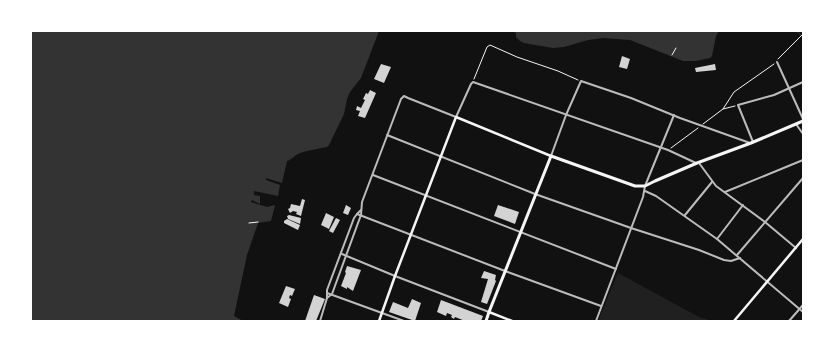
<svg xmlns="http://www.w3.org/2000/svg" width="834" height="352" viewBox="0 0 834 352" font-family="'Alegreya Sans',sans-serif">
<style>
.green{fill:#202020}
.water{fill:#333}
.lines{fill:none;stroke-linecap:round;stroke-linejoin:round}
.stream{stroke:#333;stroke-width:1}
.building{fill:#d3d3d3}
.path{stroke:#f5f5f5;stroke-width:1}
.minor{stroke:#bcbcbc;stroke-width:2}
.tertiary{stroke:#bcbcbc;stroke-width:2}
.secondary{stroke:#f5f5f5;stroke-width:2.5}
.primary{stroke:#f5f5f5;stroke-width:3}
</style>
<rect width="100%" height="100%" fill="#111"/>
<polygon class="green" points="618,273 699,317 712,321 598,321"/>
<g class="water">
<path d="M31,31H379L361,78L350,92L347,99L344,114L329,145L327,147C318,149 309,150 300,153C294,155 292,160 287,161L282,183L266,178V180L280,185L278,196L254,191V195L260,196V204L252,200L251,202L267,207L275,205L271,221L258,223L247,255L234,316L243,321H31Z"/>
<polygon points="513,31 719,31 716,36 712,56 710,58 696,61 683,61 630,40 603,38 588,40 564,47 553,48 524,43 520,41 516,37 516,33"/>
</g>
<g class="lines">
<polyline class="stream" points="796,31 801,35"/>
</g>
<g class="building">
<polygon points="622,56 630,59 627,69 619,67"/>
<polygon points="381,64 391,67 384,83 374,79"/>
<polygon points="715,64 716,70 696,72 695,68"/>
<polygon points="370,90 376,93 365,118 358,116 360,111 356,110 357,106 361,108 365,100 363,99 366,93 368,94"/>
<polygon points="302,199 305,200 301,216 296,214 297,212 293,211 290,213 288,209 290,208 291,204 300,206"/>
<polygon points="346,205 351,208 348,215 343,213"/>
<polygon points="498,205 519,212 515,224 494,216"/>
<polygon points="326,213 334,217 329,229 321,225"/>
<polygon points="289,215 301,218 300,224 288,219 287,216"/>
<polygon points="336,218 340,220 333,233 329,231"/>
<polygon points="287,219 300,225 298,230 284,223 284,221"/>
<polygon points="347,266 361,270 353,291 347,287 347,289 341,286 346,273 345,272"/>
<polygon points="484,271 496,275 495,280 496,281 487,304 481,302 488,279 481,278"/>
<polygon points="286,286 295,289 292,296 290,295 289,298 291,299 288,307 279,303"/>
<polygon points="314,295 325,299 316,321 305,321"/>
<polygon points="412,299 421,303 415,321 389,312 393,302 408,308"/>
<polygon points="441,300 483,316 481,321 465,321 455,317 454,319 451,317 452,315 447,313 446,316 437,312"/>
</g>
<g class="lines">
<g class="path">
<polyline points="672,55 676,48"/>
<polyline points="778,59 803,34"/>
<polyline points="474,79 487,47 490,45 517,57 558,71 578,80"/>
<polyline points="723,109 734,92 774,64"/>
<polyline points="703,124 723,109 735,106"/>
<polyline points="671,148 698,128"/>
<polyline points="249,223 258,222"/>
</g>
<g class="minor">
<polyline points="777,62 803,119"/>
<polyline points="456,117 471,84 473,82 668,150 696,163"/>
<polyline points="796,124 803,134"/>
<polyline points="387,135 535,194 631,228 699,250 724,260 731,261 740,258"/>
<polyline points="753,142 738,105 774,95 803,82"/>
<polyline points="551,156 566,115 581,81 631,98 680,118 750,143"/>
<polyline points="699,163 716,186 765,222 796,248"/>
<polyline points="373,175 616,269"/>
<polyline points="645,191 656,196 717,239 803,312"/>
<polyline points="725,192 803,160"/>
<polyline points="357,214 505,271 601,306"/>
<polyline points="685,215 712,182"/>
<polyline points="717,239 743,205"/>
<polyline points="342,254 395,276 489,312"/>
<polyline points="737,255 803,178"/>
<polyline points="327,293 404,321"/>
<polyline points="596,321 643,197 645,186 674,115"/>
<polyline points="789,321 803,305"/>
</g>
<g class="tertiary">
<polyline points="327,298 332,294 358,223 361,215 362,202 401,99 404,96 408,98 456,117"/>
<polyline points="320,321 327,298 327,290 354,218 357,214 361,210"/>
</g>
<g class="secondary">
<polyline points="489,312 512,321"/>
<polyline points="379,321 395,276 456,117 551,156"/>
<polyline points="734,321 803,239"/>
</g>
<polyline class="primary" points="486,321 489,312 551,156 635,186 645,186 655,181 697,163 751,143 803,121"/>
</g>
<rect width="834" height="352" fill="none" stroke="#ffffff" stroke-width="64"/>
</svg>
